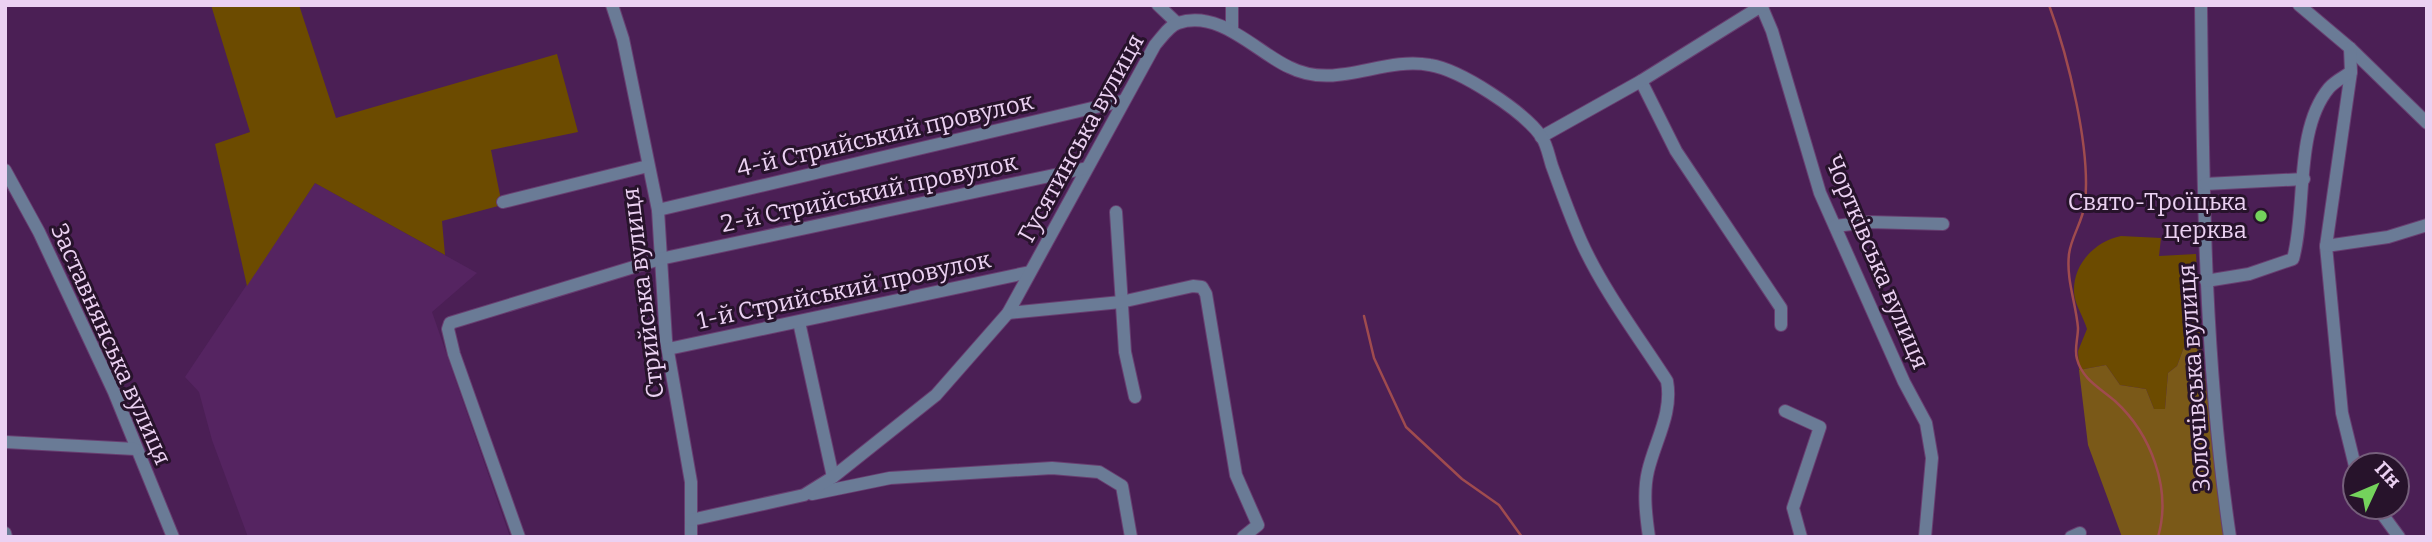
<svg xmlns="http://www.w3.org/2000/svg" width="2432" height="542" viewBox="0 0 2432 542" font-family="Bitter,serif">
<style>
.built{fill:#552461}
.green{fill:#6c4b00}
.forest{fill:#7a5918}
.lines{fill:none;stroke-linecap:round;stroke-linejoin:round}
.stream{stroke:#9f4b4e;stroke-width:2.5}
.minor-casing{stroke:#683f71;stroke-width:14}
.minor{stroke:#6a7b96;stroke-width:12}
.poi-dot{fill:#74d25c;stroke:#27132b;stroke-width:2.5}
.labels{text-anchor:middle;dominant-baseline:central;stroke-width:6;stroke-linejoin:round;paint-order:stroke}
.street-label{font-size:24px;fill:#ebd1f2;stroke:#27132b}
.poi-label{font-size:24px;fill:#ebd1f2;stroke:#27132b;text-anchor:end}
</style>
<rect width="100%" height="100%" fill="#4b1f55"/>
<polygon class="built" points="315,183 477,273 432,312 510,537 248,537 212,440 199,392 185,377"/>
<g class="green">
<polygon points="211,5 299,5 336,118 557,54 578,132 491,150 502,205 442,221 445,255 315,183 247,286 215,144 250,132"/>
<path d="M2121,236L2161,238L2159,256L2196,254L2200,338L2184,347L2177,366L2168,373L2165,409H2154L2146,389L2120,385L2106,365L2079,370L2078,351L2087,329C2084,318 2074,303 2074,292C2073,263 2096,241 2121,236Z"/>
</g>
<polygon class="forest" points="2200,338 2225,537 2122,537 2088,445 2079,370 2106,365 2120,385 2146,389 2154,409 2165,409 2168,373 2177,366 2184,347"/>
<g class="lines">
<g class="stream">
<path d="M2049,5C2068,56 2091,149 2085,203C2083,221 2071,237 2069,254C2066,280 2076,303 2078,328C2078,338 2074,350 2077,359C2082,379 2100,388 2115,401C2151,434 2172,489 2158,537"/>
<polyline points="1364,316 1374,358 1406,427 1462,479 1499,505 1522,537"/>
</g>
<g class="minor-casing">
<g id="minor">
<polyline points="612,5 623,39 658,210 666,340 691,482 691,537"/>
<polyline points="1158,5 1177,23"/>
<polyline points="1232,5 1232,31"/>
<polyline points="1761,5 1772,31 1820,193 1904,382 1926,423 1932,458 1925,537"/>
<path d="M2201,5C2203,183 2204,361 2230,537"/>
<polyline points="2299,5 2350,48 2427,123"/>
<polyline points="2350,48 2351,72 2326,246 2342,413 2355,466"/>
<polyline points="1641,81 1676,151 1781,308 1781,325"/>
<polyline points="1541,137 1641,81 1763,5"/>
<polyline points="5,170 39,232 114,392 173,537"/>
<polyline points="2205,184 2304,179"/>
<polyline points="503,202 648,166"/>
<polyline points="658,210 1122,101"/>
<polyline points="1116,212 1125,352 1135,397"/>
<polyline points="1835,226 1869,222 1943,224"/>
<polyline points="2326,246 2388,237 2427,225"/>
<path d="M2206,281L2249,274L2293,259C2307,208 2294,130 2329,88C2335,81 2344,77 2351,72"/>
<polyline points="1008,313 1121,302 1193,286 1202,287 1206,294 1236,475 1258,525 1243,537"/>
<polyline points="799,322 833,477"/>
<polyline points="668,349 1030,272"/>
<polyline points="1785,411 1820,427 1793,508 1801,537"/>
<polyline points="5,442 135,449"/>
<polyline points="812,494 890,478 1052,468 1099,472 1122,486 1131,537"/>
<polyline points="2377,507 2399,537"/>
<path d="M691,520L804,495L833,477L936,395L1008,313L1155,45C1162,37 1169,26 1178,23C1220,9 1256,52 1289,67C1336,91 1382,56 1430,65C1461,70 1523,111 1541,136C1547,144 1549,157 1552,166C1561,191 1570,216 1581,241C1603,290 1638,336 1667,381C1673,413 1655,441 1648,471C1643,492 1646,516 1649,537"/>
<polyline points="5,533 6,537"/>
<polyline points="519,537 454,354 448,329 450,323 660,259 1087,168"/>
<polyline points="2071,537 2080,533"/>
</g>
</g>
<use href="#minor" class="minor"/>
</g>
<circle class="poi-dot" cx="2261" cy="216" r="7"/>
<g class="labels">
<g class="street-label">
<text transform="translate(885 135) rotate(-13)">4-й Стрийський провулок</text>
<text transform="translate(1081 138) rotate(-61)">Гусятинська вулиця</text>
<text transform="translate(869 193) rotate(-12)">2-й Стрийський провулок</text>
<text transform="translate(1877 262) rotate(67)">Чортківська вулиця</text>
<text transform="translate(844 290) rotate(-12)">1-й Стрийський провулок</text>
<text transform="translate(643 293) rotate(-97)">Стрийська вулиця</text>
<text transform="translate(111 344) rotate(66)">Заставнянська вулиця</text>
<text transform="translate(2194 378) rotate(-94)">Золочівська вулиця</text>
</g>
<g class="poi-label">
<text x="2247" y="202">Свято-Троїцька<tspan x="2247" dy="28">церква</tspan></text>
</g>
</g>
<rect width="2432" height="542" fill="none" stroke="#ebd1f2" stroke-width="14"/>
<g transform="translate(2376 486) rotate(46)"><circle r="33" fill="#27132b" stroke="#755f7b" stroke-width="2"/>
<path d="M0-5L12 26L0 18L-12 26Z" fill="#74d25c"/>
<text y="-10" font-size="19" font-weight="bold" text-anchor="middle" fill="#ebd1f2">Пн</text>
</g>
</svg>
